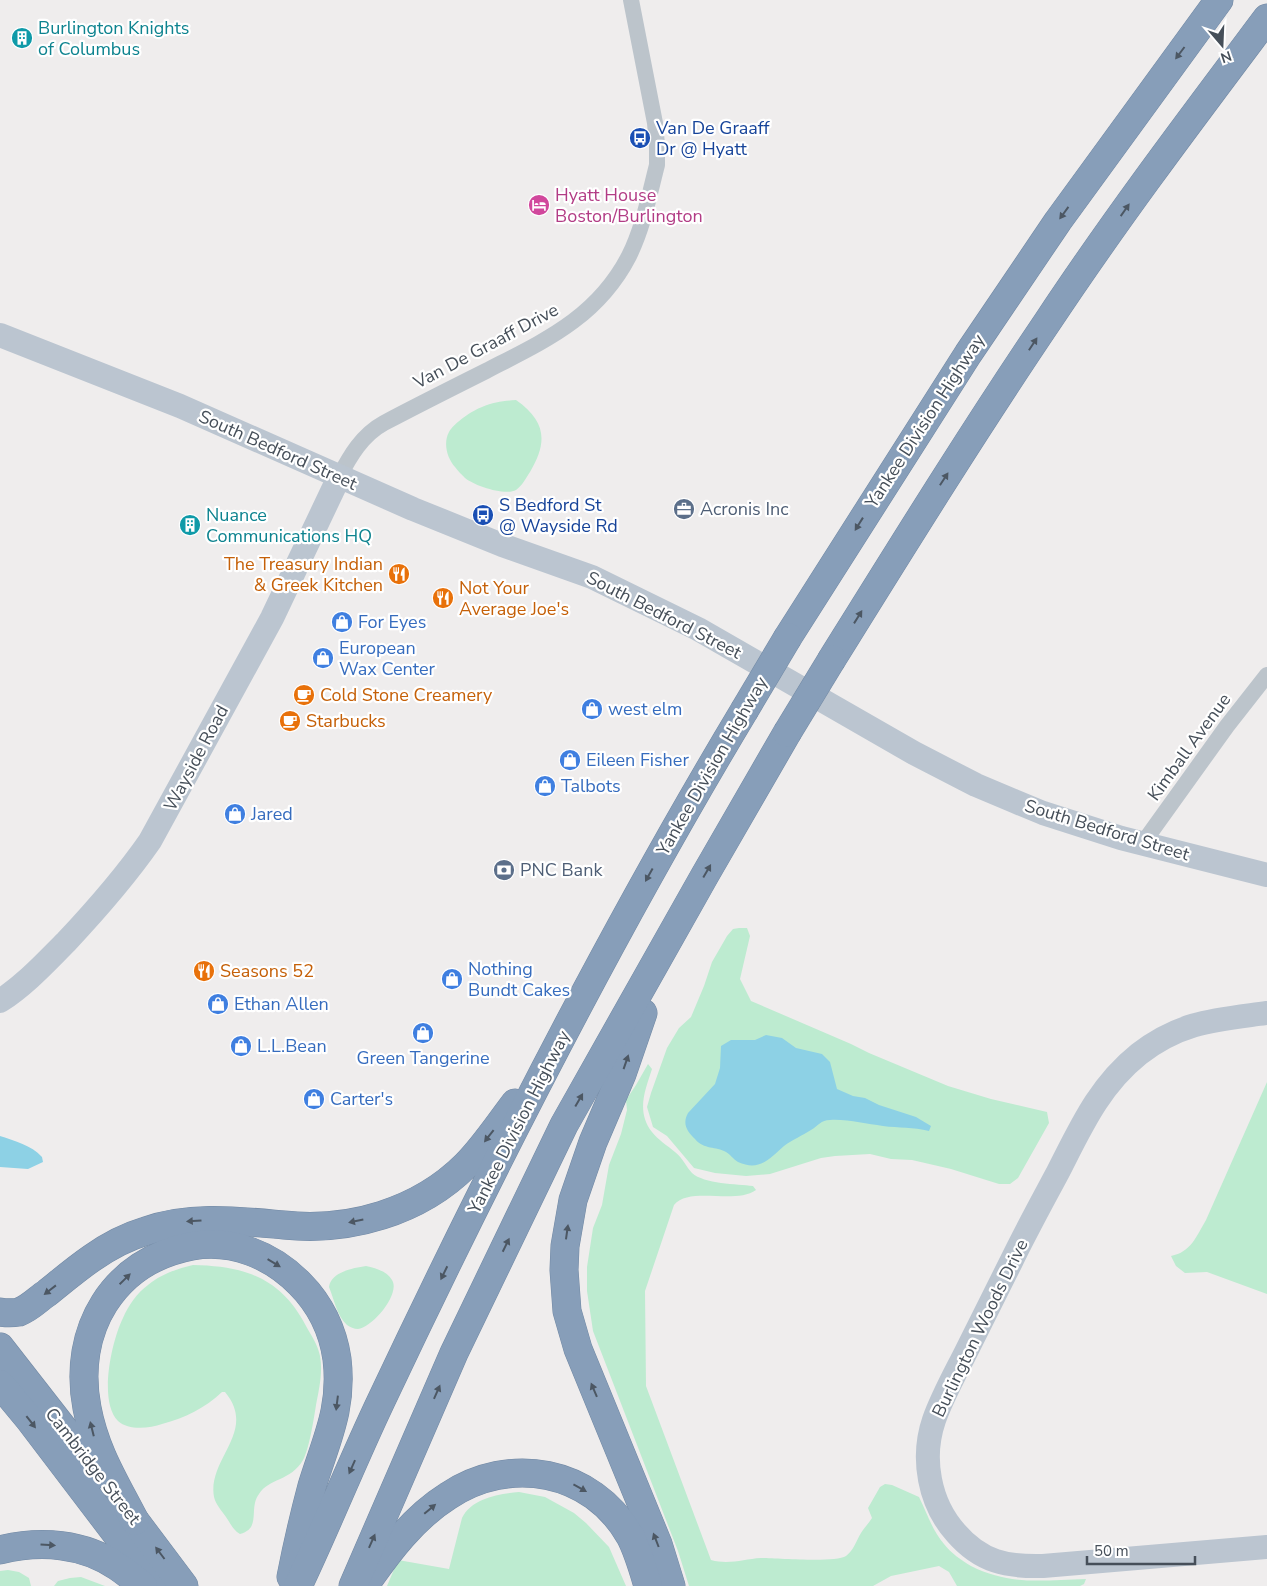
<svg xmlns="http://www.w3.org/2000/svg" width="1267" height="1586" viewBox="0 0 1267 1586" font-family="'Nunito Sans',sans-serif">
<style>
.green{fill:#bdebd0}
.water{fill:#8dd1e5}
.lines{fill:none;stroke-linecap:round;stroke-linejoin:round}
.highway-casing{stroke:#7289a4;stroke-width:29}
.street{stroke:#bcc4cb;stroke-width:16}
.secondary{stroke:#bbc5d0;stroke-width:24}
.highway{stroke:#879eb9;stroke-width:28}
.highway-bridge-casing{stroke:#7289a4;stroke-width:29;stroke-linecap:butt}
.highway-bridge{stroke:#879eb9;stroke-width:28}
.oneway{fill:#4c5763}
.labels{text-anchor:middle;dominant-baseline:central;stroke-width:4.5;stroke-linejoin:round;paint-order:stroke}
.culture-label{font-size:18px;fill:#0d838f;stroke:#fff;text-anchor:start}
.transit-label{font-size:18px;fill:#164399;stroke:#fff;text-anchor:start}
.hotel-label{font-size:18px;fill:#b23c85;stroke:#fff;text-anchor:start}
.street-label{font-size:18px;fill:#464f59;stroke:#fff}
.service-label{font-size:18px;fill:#4e5e75;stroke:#fff;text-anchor:start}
.food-label{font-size:18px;fill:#c56008;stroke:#fff;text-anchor:start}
.shop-label{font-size:18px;fill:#366cbe;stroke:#fff;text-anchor:start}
</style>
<rect width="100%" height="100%" fill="#efeded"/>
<g class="green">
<path d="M516,400C546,421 548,442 530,472C526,478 522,486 516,490C505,496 475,486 465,478C462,475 458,471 455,467C447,458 443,443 449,432C454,423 473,410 482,407C494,402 504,401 516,400Z"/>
<polygon points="739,928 747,928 750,936 740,979 751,1001 851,1044 869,1053 948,1086 991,1099 1047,1112 1049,1123 1018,1178 1010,1184 999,1184 951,1169 912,1160 891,1159 870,1154 835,1156 821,1158 770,1174 746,1176 715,1173 694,1168 667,1136 653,1127 647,1107 651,1093 667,1048 679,1028 691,1017 704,986 712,962 727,936 733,929"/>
<path d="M648,1064L652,1069C645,1091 636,1111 652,1132C657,1139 668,1146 675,1152C683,1158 686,1167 692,1173C704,1184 737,1184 753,1186L756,1190C735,1205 690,1186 674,1205L645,1291L646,1386L711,1560C729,1565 744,1559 761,1558C777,1558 835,1563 846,1556C854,1550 856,1541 861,1533C864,1528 869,1523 872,1518L868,1508L880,1487L885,1484L892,1485L919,1497C927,1513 932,1530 944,1544C951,1553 961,1560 971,1566C1011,1586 1043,1580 1086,1579L1084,1584L1080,1586H957L949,1572L939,1566L891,1576L873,1586H689L678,1551L593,1331L587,1291V1267L593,1228L602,1205L609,1165L621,1134L627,1110L626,1100L636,1085Z"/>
<path d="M1267,1082V1294L1207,1272L1185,1273L1176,1266L1171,1256C1191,1252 1196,1237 1206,1220Z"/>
<path d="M193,1265C245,1266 281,1278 306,1326C311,1335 318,1345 320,1356C323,1372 319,1390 316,1405C314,1418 309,1450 303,1460C291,1481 269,1478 259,1494C248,1509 262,1528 240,1534C233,1530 231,1524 226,1517C222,1511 216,1505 214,1497C207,1458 258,1432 225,1392H222C205,1408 185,1418 162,1424C150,1428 129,1431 118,1421C98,1401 112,1340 123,1318C128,1306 137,1293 148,1285C161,1274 177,1269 193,1265Z"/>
<path d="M366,1266C375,1268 387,1271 392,1280C401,1294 372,1328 358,1329C354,1329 350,1327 347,1325C337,1316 334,1299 329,1287C331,1272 353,1268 366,1266Z"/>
<path d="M519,1492L545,1497L574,1513L586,1523L609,1547L626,1586H387L398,1560L449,1569L462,1518C472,1498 499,1494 519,1492Z"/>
<polygon points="8,1570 19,1572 29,1578 31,1586 0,1586 0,1571"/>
<polygon points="81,1577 105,1586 54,1586 58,1581 70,1578"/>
</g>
<g class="water">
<path d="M766,1035L782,1038L796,1048L822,1054L830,1062L837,1089L853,1096L865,1098L879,1105L916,1117L931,1126L929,1131C913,1127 899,1128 883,1126C866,1124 848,1119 830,1120C821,1120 818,1126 811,1130C802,1136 793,1139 784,1146C770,1158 760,1172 738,1162C733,1159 730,1154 726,1152C716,1146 704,1150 695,1139C687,1131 682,1124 688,1113L715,1084L720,1068L721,1046L731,1040H755Z"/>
<path d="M0,1136C15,1141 31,1145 42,1157L43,1162L28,1169L0,1167Z"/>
</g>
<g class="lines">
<g class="highway-casing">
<g id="highway">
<polyline points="788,637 968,354 1058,221 1219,0"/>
<path d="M832,659C903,545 973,432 1048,321C1117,217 1192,118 1267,18"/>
<polyline points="643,1013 622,1074 593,1142 573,1200 565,1246 564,1270 567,1311 578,1349 658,1544 671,1586"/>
<path d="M0,1312C6,1313 13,1313 19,1312C30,1308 38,1299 47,1293C62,1281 76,1269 92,1258C109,1246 126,1237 146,1231C190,1215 239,1221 284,1225C349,1232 419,1212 466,1165C484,1147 499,1124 515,1103"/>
<polyline points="0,1347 99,1474"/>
<polyline points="0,1384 29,1419 156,1586"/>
<polyline points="124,1506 184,1586"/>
<path d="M135,1521C115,1482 95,1451 87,1408C72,1330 113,1261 192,1246C232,1239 272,1255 300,1284C320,1304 333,1331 337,1359C343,1409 326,1440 312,1486C304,1516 297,1546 291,1577"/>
<path d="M0,1550C40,1540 84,1543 118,1567C127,1573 135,1580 143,1586"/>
<path d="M365,1585C388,1552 413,1518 448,1496C509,1455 592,1469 630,1536C638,1551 643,1569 648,1586"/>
<path d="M298,1586C327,1525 352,1462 381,1401C492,1166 610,934 744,711"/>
<polyline points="353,1586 454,1353 564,1125 705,875 787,733"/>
</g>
</g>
<g class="street">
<path d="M339,477C350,456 362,435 384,423C418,405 452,388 486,371C544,341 597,318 629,256C643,228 649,196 657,165V145L655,123L631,0"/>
<polyline points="1143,843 1227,726 1267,675"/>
</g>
<g class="secondary">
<polyline points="0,335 180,406 413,509 502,545 592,577 698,629 914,753 976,785 1014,801 1043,813 1121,838 1267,875"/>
<path d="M0,1001C25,985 45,963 66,942C96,910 125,877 150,841L272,618L339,477"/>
<path d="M1267,1013C1216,1020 1182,1021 1139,1054C1099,1086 1081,1127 1058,1172C1042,1202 1026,1231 1011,1262C996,1292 981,1322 966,1352C955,1374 942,1397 934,1420C921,1458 929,1503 956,1533C981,1562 1007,1567 1043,1566L1267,1547"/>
</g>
<use href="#highway" class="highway"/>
<g class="highway-bridge-casing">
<g id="highway-bridge">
<polyline points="744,711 788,637"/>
<polyline points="787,733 832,659"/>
</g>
</g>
<use href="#highway-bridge" class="highway-bridge"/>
</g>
<defs><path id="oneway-solid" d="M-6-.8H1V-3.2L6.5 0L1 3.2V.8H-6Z" transform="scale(1.25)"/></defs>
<g class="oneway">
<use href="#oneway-solid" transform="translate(1180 53) rotate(127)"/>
<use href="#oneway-solid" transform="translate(1125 210) rotate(-55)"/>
<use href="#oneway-solid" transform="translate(1064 213) rotate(126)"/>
<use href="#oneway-solid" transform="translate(1033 344) rotate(-57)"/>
<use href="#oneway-solid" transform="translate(944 479) rotate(-57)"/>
<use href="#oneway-solid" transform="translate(859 524) rotate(122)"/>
<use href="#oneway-solid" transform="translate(858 617) rotate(-58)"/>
<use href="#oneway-solid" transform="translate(707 871) rotate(-60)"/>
<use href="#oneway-solid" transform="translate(649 875) rotate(119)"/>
<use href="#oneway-solid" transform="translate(626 1062) rotate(-71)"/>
<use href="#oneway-solid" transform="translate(579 1100) rotate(-60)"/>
<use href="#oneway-solid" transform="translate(489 1136) rotate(128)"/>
<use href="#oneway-solid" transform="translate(194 1221) rotate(176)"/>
<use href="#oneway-solid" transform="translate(356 1221) rotate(168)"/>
<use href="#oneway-solid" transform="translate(567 1232) rotate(-82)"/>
<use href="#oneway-solid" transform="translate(506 1245) rotate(-64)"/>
<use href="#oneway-solid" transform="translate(274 1263) rotate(31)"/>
<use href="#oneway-solid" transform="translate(444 1273) rotate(116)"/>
<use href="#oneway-solid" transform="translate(125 1279) rotate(-44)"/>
<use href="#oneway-solid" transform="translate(50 1290) rotate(142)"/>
<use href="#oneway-solid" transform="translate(594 1390) rotate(-113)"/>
<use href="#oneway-solid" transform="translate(437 1392) rotate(-66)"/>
<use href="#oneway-solid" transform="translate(337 1403) rotate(97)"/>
<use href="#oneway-solid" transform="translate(31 1422) rotate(52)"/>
<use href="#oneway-solid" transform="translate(92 1429) rotate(-104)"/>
<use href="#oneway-solid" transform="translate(352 1467) rotate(114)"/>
<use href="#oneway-solid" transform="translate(580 1488) rotate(29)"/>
<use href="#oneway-solid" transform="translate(430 1509) rotate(-40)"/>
<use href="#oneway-solid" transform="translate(656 1540) rotate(-111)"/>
<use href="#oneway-solid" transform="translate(372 1541) rotate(-66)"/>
<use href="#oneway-solid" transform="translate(48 1545) rotate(4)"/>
<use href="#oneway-solid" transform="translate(160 1553) rotate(-127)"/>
</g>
<defs>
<g id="building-disc" transform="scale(1.125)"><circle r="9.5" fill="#0f9aa8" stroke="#fff"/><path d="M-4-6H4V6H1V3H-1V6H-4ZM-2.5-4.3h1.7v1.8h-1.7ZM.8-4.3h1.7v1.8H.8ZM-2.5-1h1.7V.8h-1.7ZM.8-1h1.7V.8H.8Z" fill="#fff"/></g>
<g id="bus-disc" transform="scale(1.125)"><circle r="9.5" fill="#1a4fb4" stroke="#fff"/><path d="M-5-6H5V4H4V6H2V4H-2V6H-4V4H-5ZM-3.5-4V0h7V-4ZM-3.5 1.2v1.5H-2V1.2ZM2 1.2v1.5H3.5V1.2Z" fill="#fff"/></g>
<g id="hotel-disc" transform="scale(1.125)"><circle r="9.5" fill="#d1479c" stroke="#fff"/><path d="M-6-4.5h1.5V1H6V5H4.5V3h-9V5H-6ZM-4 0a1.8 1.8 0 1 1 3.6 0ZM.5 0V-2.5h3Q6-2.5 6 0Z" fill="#fff"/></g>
<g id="office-disc" transform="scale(1.125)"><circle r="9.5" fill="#5c6f8a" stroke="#fff"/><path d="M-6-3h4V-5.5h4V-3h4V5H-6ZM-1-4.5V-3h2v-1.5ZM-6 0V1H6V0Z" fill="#fff"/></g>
<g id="restaurant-disc" transform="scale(1.125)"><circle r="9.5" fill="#e8710a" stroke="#fff"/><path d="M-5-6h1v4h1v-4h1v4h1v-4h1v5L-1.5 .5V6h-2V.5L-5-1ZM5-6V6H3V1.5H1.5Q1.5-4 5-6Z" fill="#fff"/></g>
<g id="shop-disc" transform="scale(1.125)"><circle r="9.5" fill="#3f7fe0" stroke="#fff"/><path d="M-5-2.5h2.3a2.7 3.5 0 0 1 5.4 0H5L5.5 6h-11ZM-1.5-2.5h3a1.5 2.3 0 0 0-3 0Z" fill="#fff"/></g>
<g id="cafe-disc" transform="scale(1.125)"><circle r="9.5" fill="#e8710a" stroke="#fff"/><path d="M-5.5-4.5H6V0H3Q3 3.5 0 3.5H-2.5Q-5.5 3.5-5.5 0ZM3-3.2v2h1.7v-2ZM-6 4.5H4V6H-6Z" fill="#fff"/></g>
<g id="bank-disc" transform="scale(1.125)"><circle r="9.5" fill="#5c6f8a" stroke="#fff"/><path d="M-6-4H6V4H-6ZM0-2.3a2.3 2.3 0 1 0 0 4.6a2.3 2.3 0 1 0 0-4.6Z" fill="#fff"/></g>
</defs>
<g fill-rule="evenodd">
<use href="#building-disc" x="22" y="38"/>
<use href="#bus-disc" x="640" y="138"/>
<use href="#hotel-disc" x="539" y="205"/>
<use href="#office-disc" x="684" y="509"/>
<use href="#bus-disc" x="483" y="515"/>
<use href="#building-disc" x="190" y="525"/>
<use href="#restaurant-disc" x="399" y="574"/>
<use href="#restaurant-disc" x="443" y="598"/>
<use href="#shop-disc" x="342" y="622"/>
<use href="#shop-disc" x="323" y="658"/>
<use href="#cafe-disc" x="304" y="695"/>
<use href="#shop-disc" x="592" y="709"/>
<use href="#cafe-disc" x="290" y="721"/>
<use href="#shop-disc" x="570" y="760"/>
<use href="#shop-disc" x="545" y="786"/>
<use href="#shop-disc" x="235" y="814"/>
<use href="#bank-disc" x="504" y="870"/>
<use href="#restaurant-disc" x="204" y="971"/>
<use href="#shop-disc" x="452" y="979"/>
<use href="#shop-disc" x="218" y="1004"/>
<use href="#shop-disc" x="423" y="1033"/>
<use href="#shop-disc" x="241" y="1046"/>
<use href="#shop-disc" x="314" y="1099"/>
</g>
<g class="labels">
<g class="culture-label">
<text x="38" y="28">Burlington Knights<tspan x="38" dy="21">of Columbus</tspan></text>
<text x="206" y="515">Nuance<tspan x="206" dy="21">Communications HQ</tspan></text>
</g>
<g class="transit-label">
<text x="656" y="128">Van De Graaff<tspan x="656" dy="21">Dr @ Hyatt</tspan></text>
<text x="499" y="505">S Bedford St<tspan x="499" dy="21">@ Wayside Rd</tspan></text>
</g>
<g class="hotel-label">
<text x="555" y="195">Hyatt House<tspan x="555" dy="21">Boston/Burlington</tspan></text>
</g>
<g class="street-label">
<text transform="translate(486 346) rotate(-28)">Van De Graaff Drive</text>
<text transform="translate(925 421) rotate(-57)">Yankee Division Highway</text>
<text transform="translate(278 450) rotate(24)">South Bedford Street</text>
<text transform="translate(664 615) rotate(27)">South Bedford Street</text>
<text transform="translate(1189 747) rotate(-54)">Kimball Avenue</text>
<text transform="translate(196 758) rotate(-62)">Wayside Road</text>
<text transform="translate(712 766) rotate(-60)">Yankee Division Highway</text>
<text transform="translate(1107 830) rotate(17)">South Bedford Street</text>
<text transform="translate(519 1122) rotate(-63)">Yankee Division Highway</text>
<text transform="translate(980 1328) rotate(-64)">Burlington Woods Drive</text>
<text transform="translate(93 1466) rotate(52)">Cambridge Street</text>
</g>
<g class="service-label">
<text x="700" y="509">Acronis Inc</text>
<text x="520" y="870">PNC Bank</text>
</g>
<g class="food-label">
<text x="383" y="564" text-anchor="end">The Treasury Indian<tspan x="383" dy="21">&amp; Greek Kitchen</tspan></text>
<text x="459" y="588">Not Your<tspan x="459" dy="21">Average Joe's</tspan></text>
<text x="320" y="695">Cold Stone Creamery</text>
<text x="306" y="721">Starbucks</text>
<text x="220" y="971">Seasons 52</text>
</g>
<g class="shop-label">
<text x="358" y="622">For Eyes</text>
<text x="339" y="648">European<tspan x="339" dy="21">Wax Center</tspan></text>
<text x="608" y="709">west elm</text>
<text x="586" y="760">Eileen Fisher</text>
<text x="561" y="786">Talbots</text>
<text x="251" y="814">Jared</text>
<text x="468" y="969">Nothing<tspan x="468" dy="21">Bundt Cakes</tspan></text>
<text x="234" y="1004">Ethan Allen</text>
<text x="257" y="1046">L.L.Bean</text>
<text x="423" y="1058" text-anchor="middle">Green Tangerine</text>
<text x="330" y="1099">Carter's</text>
</g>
</g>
<g transform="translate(1222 45) rotate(161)" stroke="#ffffff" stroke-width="4" paint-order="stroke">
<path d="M0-4L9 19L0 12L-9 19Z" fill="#464f59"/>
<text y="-8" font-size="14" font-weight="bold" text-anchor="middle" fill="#464f59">N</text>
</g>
<path d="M1087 1556v8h108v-8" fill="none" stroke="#464f59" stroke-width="2.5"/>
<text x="1094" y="1556" font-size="15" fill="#464f59" stroke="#ffffff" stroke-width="4" paint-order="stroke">50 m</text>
</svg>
